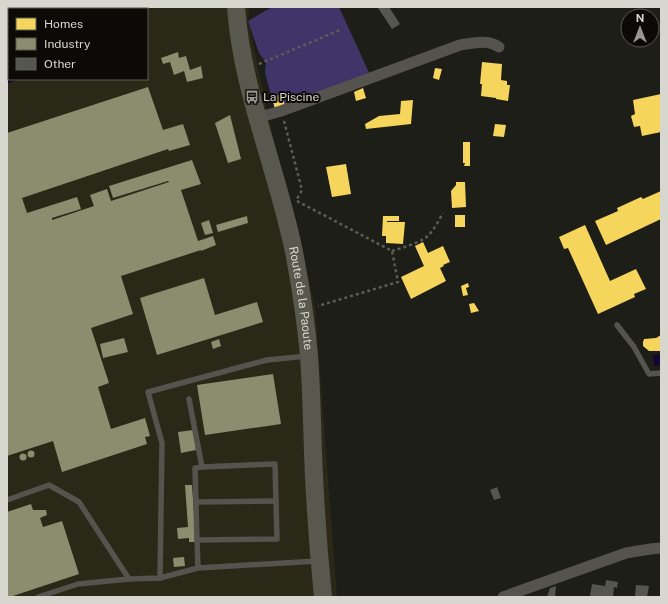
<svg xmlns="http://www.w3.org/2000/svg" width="668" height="604" viewBox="0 0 668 604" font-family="'Public Sans',sans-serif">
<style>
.built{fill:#2a2917;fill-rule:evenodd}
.green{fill:#3f3569}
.water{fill:#140533}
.homes{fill:#f6d55c}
.industry{fill:#8c8c6e}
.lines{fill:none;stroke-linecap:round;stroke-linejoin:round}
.stream{stroke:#140533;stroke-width:4}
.building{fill:#565650}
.path{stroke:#5c5c58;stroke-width:2.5;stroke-dasharray:3 3;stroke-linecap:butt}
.service{stroke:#54534e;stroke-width:5.5}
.minor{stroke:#54534e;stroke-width:11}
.primary{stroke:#59584e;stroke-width:18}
.labels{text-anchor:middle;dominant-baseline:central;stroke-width:4;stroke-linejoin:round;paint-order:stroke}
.poi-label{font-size:12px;fill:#d7d7cf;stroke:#0b0a06;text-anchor:start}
.street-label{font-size:12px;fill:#d7d7cf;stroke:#0b0a06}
</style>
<rect width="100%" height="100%" fill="#1e1e18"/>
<path class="built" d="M7,7H249L248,21L269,119L315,307L337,597H7ZM9,9H147V79H9Z"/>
<polygon class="green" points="272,7 339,7 371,77 275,109 265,73 266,62 259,53 248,21"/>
<polygon class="water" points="661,354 661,365 654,366 653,355"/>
<g class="homes">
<polygon points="482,62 502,64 501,80 507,81 507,85 510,85 508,101 496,99 496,98 481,96 482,84 480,84"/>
<polygon points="435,68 442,69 439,80 433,78"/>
<polygon points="363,88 366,98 356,101 354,92"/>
<polygon points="281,94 285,105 275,109 272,98"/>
<polygon points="661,94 661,132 642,136 640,126 634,127 631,116 635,114 633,100"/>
<polygon points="413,100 411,124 366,129 365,124 379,116 400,114 401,101"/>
<polygon points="495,124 506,125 504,137 493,136"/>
<polygon points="463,142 470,142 470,166 464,166 465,163 463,163"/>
<polygon points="346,164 351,194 332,197 326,167"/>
<polygon points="456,182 465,182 466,207 452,208 451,191 456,185"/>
<polygon points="661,191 661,219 606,245 595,221 618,211 617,208 641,197 643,199"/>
<rect x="455" y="215" width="10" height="12"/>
<polygon points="383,216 399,216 399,221 387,221 387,222 405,222 403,244 386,243 386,236 382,236"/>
<polygon points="585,225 610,281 636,269 646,289 634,294 635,297 598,314 568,248 564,249 559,237"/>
<polygon points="423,242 428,253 443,246 450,262 443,265 444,266 440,268 446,281 411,299 401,277 424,266 415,246"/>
<polygon points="468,283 469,287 466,288 468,295 463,296 461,286"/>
<polygon points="474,303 479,311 471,313 469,304"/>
<polygon points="661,335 661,351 649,351 643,346 643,342 644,339 656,338"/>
</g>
<g class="industry">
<polygon points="178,52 179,58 186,56 190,70 201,66 203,78 187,82 184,71 174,75 170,62 163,64 161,58"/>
<polygon points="148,87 163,130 183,124 190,145 169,151 168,149 22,198 27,213 77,197 81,209 52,218 52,220 94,206 90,195 107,189 111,201 169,182 168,181 113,198 109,186 192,160 201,184 181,190 198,241 213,236 216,245 201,251 201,250 121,276 133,314 91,328 109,383 98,387 111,429 145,418 150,436 145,437 147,444 62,472 53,441 7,456 7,133"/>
<polygon points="230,115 241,159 228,163 215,123"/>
<polygon points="247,216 248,223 218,232 216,225"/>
<polygon points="209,220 213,233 205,235 201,223"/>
<polygon points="204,278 215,315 257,302 263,322 157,355 140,298"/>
<polygon points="124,338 128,352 103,358 100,344"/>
<polygon points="219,339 221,346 213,349 211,342"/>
<polygon points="273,374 281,424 205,435 197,385"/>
<polygon points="193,430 196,450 181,453 178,432"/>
<circle cx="31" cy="454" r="3.5"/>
<circle cx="23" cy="457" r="3.5"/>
<polygon points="185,485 192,485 196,542 189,542 189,538 178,539 177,528 188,527"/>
<polygon points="31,504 33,510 46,510 47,515 40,518 43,527 62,521 79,574 10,597 7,597 7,512"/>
<polygon points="184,557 185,566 174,567 173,558"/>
</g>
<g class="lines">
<g class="stream">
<polyline points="80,7 81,9"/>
<polyline points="7,81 14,79"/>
</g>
</g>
<g class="building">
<polygon points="380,7 389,7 400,24 392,29 378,8"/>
<polygon points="497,487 501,498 494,500 490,490"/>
<polygon points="606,580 618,582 617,588 614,587 613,597 590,596 592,584 605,586"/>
<polygon points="636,585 649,586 647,597 635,596"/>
<polygon points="556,586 555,597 547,597 550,588"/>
</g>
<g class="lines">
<g class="path">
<polyline points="259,64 340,30"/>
<polyline points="284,121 302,190 297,199"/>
<polyline points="297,201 392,251 398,282 318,306"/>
<path d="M392,251C402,248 416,244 425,238C432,234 439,220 443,213"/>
</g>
<g class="service">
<polyline points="7,35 9,39"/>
<polyline points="617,325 634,347 649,374 661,373"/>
<polyline points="189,399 202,467 275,464 277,539 197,540 195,468 202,467"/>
<polyline points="7,500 49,485 79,502 129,579"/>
<polyline points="196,502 276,501"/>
<polyline points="197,540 198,568 318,561"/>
<polyline points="160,578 198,568"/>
<polyline points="38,597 78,584 129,579 160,578 162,443 148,392 267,360 307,356"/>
</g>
<g class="minor">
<polyline points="100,9 104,7"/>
<polyline points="7,61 9,60"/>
<path d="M257,118L281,111L460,45C474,43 487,39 499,47"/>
<polyline points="503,597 626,553 650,549 661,548"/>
</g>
<path class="primary" id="s1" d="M236,7C242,93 279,173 295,257C301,289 306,322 309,356C312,396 312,436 314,476C316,517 319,557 323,597"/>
</g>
<defs>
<g id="bus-bare" transform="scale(1.08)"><path d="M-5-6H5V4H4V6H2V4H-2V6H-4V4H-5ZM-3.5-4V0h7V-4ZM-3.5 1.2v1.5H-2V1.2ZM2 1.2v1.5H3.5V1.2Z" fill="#96968f" stroke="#0b0a06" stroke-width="2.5" paint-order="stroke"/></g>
</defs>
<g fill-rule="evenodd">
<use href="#bus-bare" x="252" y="97"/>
</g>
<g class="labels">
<g class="poi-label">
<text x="263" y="97">La Piscine</text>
</g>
<g class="street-label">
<text stroke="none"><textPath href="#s1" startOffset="299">Route de la Paoute</textPath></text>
</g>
</g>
<rect width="668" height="604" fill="none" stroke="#d7d7cf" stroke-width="16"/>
<rect x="8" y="8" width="140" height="72" fill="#0b0a06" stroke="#5d5c56"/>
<rect x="16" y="18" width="20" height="12" fill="#f6d55c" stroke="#5d5c56"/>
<text x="44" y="28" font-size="12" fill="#d7d7cf">Homes</text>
<rect x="16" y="38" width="20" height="12" fill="#8c8c6e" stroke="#5d5c56"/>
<text x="44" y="48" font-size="12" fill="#d7d7cf">Industry</text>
<rect x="16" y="58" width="20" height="12" fill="#565650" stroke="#5d5c56"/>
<text x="44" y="68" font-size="12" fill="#d7d7cf">Other</text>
<g transform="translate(640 28)"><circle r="19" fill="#0b0a06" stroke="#5d5c56"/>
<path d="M0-3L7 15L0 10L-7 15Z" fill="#96968f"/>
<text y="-6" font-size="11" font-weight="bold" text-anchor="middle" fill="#d7d7cf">N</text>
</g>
</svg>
